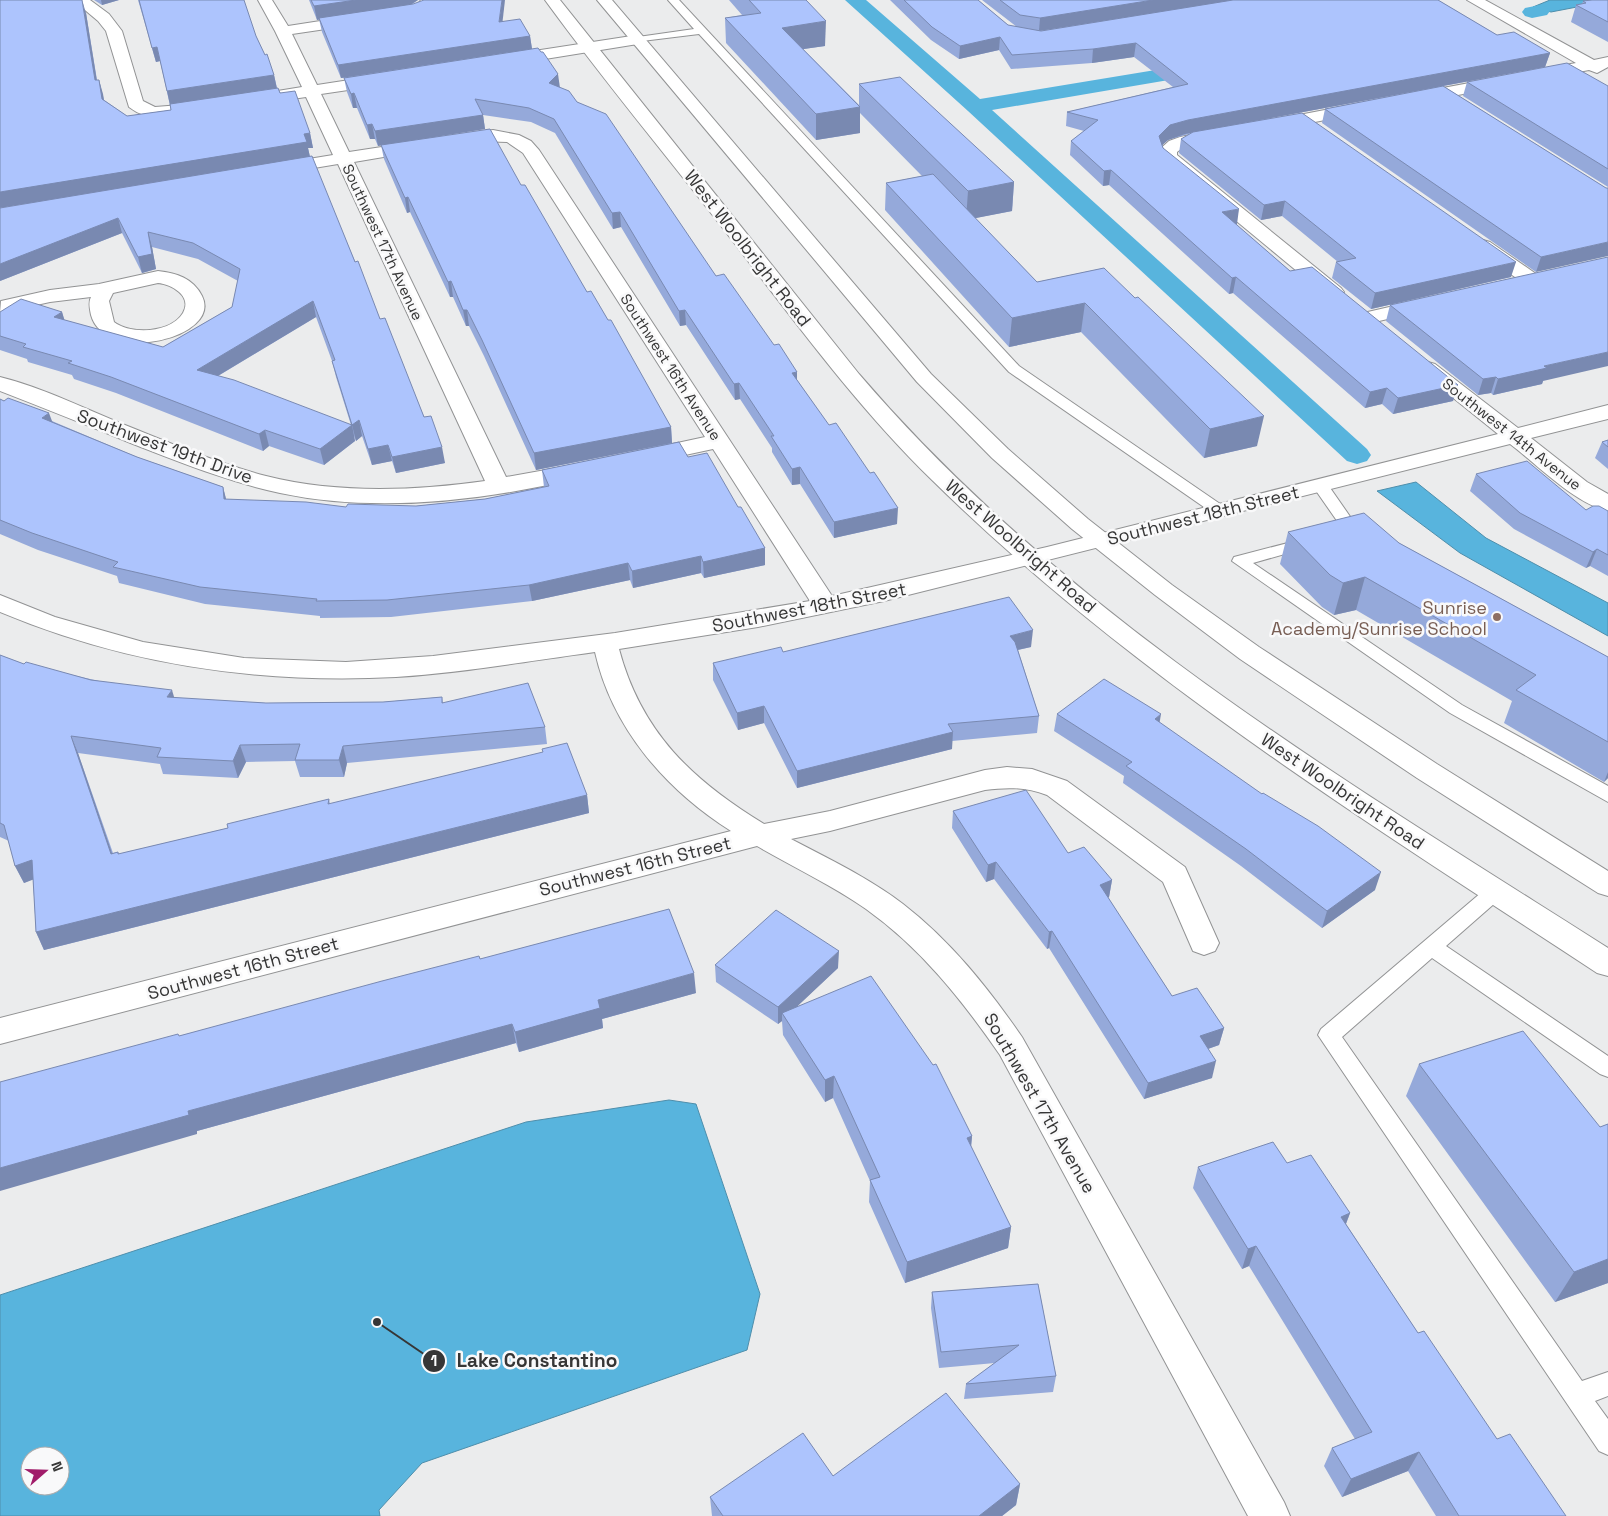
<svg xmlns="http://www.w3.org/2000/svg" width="1608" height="1516" viewBox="0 0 1608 1516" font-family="'Space Grotesk',sans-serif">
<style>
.water{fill:#58b4dd;stroke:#4e8eab;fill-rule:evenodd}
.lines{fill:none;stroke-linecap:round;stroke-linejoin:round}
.canal{fill:#58b4dd;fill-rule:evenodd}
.service-casing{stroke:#929394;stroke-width:2}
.minor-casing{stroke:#929394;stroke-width:2}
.secondary-casing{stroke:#929394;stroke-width:2}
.service{fill:#fff;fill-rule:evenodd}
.minor{fill:#fff;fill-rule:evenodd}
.secondary{fill:#fff;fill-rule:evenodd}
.wall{fill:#95a9da;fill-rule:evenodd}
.shaded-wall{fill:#7989b1}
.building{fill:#adc4fd;stroke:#7989b1}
.education-dot{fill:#8d6e63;stroke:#f9f9fa;stroke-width:2}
.labels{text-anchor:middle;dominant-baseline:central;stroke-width:5;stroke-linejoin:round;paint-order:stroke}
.far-street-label{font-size:15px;fill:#363636;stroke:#f9f9fa}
.street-label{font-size:18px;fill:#363636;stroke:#f9f9fa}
.education-label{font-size:18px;fill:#785e54;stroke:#f9f9fa;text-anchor:end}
.leader{fill:none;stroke:#363636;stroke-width:2}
.callout-dot{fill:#363636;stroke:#f9f9fa;stroke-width:2}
.mark-label{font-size:15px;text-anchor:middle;font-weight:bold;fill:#fff}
.callout-label{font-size:19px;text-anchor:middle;font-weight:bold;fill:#363636;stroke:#f9f9fa;stroke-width:5;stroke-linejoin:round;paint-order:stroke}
</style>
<rect width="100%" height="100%" fill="#ebeced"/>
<g class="water">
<polygon points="1550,0 1608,0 1608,1 1551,12 1533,7"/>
<polygon points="1416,482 1486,538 1608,603 1608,636 1460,553 1377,491"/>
<path d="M669,1100L696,1104L760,1294L747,1350L422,1463L379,1510L380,1516H0V1295L526,1122ZM30,1456H60V1486H30Z"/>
</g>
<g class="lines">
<g class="canal">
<polygon points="845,0 866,0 980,99 1204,62 1211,64 1214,68 1211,72 1204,74 992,110 1367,449 1371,455 1367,461 1357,464 1347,461 968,111"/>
<polygon points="1540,5 1547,7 1550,11 1547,15 1532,18 1525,16 1522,12 1525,8"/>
</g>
<g class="service-casing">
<g id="service">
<polygon points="668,0 679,0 1019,366 1226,508 1228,511 1226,514 1214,514 1009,372 699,34 634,42 633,40 638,37 694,29"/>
<polygon points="1320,480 1326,482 1358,528 1360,531 1358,534 1343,538 1337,536 1335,533 1342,528 1312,485"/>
<polygon points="1307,538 1315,543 1313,546 1253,563 1462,705 1608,786 1608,802 1450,713 1232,561 1234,557"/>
<polygon points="1496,883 1503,886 1506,891 1503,896 1446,946 1608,1056 1608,1077 1600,1074 1432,958 1342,1037 1582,1381 1608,1372 1608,1396 1595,1401 1608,1419 1608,1455 1599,1451 1318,1035 1321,1029 1489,886"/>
</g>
</g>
<g class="minor-casing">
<g id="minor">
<path d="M73,0H90L109,14L122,31L143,101L155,107L194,104L200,105L202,109L200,113C177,118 149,123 129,107L106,31L98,21Z"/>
<path d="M258,0H272L288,26L411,7L418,4L421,0H435L429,10L414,16L292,34L317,85L382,75L390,80L382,85L321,94L349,152L493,130L519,135L531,141L539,150L832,596L1047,547L1498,434L1421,372L1417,368L1421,364L1428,362L1435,364L1518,428L1608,405V419L1531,438L1587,482L1608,494V511C1574,503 1538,465 1510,444L884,601L758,627L619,649C641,732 692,780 764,824L830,811L985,770L1007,767L1032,769L1067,781L1185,867L1219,943L1215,951L1204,955L1193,951L1163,882L1047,795C1025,787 1008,787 985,790L830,831L791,839C829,859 869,878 903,904C951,941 988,988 1022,1037L1284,1502L1290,1516H1248L1000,1055C962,1000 921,948 866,909C832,885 793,867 757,846L0,1044V1018L731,831C666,790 612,728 595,652C529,661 462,673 396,677C259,684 126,665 0,612V595L55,617L143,642L244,658L346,662L433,656L615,633L810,601L713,449L648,463L640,461L637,456L640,451L705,437L523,153L507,142L478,141L354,162L506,477L579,464L587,466L590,471L587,476C490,500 379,514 280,493C229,482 182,463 133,444C89,426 44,408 0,391V377C41,387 81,407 120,423C168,442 216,463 266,476C337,494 414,491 485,481L338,164L278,174L272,173L269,169L272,165L278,164L333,155L306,97L259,104L253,103L251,99L253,95L259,94L302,87L275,31Z"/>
<polygon points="1467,0 1485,0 1594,60 1608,57 1608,67 1597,73 1589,70 1416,103 1410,102 1408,98 1410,94 1416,93 1576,63"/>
<polygon points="638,35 646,40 644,43 508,65 500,60 508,55"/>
<polygon points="1361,103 1367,104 1369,108 1367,112 1273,130 1267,129 1264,125 1267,121 1273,120"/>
<polygon points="1216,130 1222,131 1225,135 1222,139 1181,149 1177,152 1177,155 1341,288 1344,292 1341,296 1327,296 1159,157 1159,150 1169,141 1180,137"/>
<polygon points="1483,240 1490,242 1539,276 1542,280 1539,284 1525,284 1476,250 1473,246 1476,242"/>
<path d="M158,271C176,273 193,278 202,296C223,338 105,366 91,315C90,309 88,303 91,297L50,302L0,313L1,301L50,290L99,284ZM158,283C171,284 193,296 183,313C171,333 131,335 114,322L109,301L113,293Z"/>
<polygon points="1424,299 1431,301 1434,305 1431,309 1366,324 1359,322 1356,318 1359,314"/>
</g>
</g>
<g class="secondary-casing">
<g id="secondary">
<path d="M545,0H560L859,374C1065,615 1344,780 1608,948V976L1597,973C1367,822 1130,675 932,480C856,406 793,319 728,235C667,156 603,80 545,0Z"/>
<polygon points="597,0 612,0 931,374 1008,449 1088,519 1172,585 1259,647 1437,764 1608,871 1608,896 1598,893 1417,778 1240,659 1155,595 1072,529 992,458 917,382"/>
</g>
</g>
<use href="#service" class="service"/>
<use href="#minor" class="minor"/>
<use href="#secondary" class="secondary"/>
</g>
<g class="wall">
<polygon points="94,0 119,0 102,5"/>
<path d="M138,0L256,36L274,75L277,88L310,133L313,148H308L310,157L380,319L445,463L396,473L392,461L372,465L362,436L356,441L354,436L355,441L324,465L269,446L263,451L116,393L74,379L72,375L28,362L27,359L0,350V312H62L64,320L163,347L232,307L238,281L198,259L152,247L156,269L142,273L122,233L0,281L86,13L97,80H99L104,100L127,116L171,110L160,61L156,62ZM316,317L332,361L336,377L351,425L218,376Z"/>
<polygon points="309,0 418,0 411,5 503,21 530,36 532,49 559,87 577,102 716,276 797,380 897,524 834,538 800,484 792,485 772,452 772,448 740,399 735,400 686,325 680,326 621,227 613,229 555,133 531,122 483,115 485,129 441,136 521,185 587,292 608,320 671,427 672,443 688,457 738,507 765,548 765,565 704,578 701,573 633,588 630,580 532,601 391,617 320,618 320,616 205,604 119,583 117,576 38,550 0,534 0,399 137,457 223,487 226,499 346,507 416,506 485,499 544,487 542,470 667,444 536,470 484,356 469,326 466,326 453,297 450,297 410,212 407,213 384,159 381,145 378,146 375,139 370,139 357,108 353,108 347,92 344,78 341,78 322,32 319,19 317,20"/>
<polygon points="729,0 806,0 825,46 803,49 859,105 859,84 1014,182 1012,211 975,218 1037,282 1104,268 1257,446 1204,458 1081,332 1009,347 885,210 886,183 922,176 860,113 860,133 816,140 726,43 725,18 742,15"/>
<path d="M890,0H978L1008,25L1017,27L982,0H1438L1497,35L1550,53L1545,67L1443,86L1606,188L1536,272L1322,123L1325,109L1434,88L1270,118L1511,277L1371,309L1332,278L1336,262H1338L1282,216L1261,220L1179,153L1181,139L1192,133L1168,140L1162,145L1163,148L1237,224H1235L1290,271L1458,385L1453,401L1393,414L1382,404L1365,408L1233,293L1229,294L1109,185L1103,186L1070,155L1071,141L1084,131L1066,126L1067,112L1173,87L1134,57L1092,63L1011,69L999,50L959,59L931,40ZM1131,17L1041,31H1039Z"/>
<polygon points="1608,0 1608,42 1571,22 1576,5 1582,4 1583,1"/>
<polygon points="1467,82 1608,86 1608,187 1463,96"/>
<polygon points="1390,305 1543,381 1542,384 1493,395 1491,393 1478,395 1386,321"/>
<polygon points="1608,440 1608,469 1595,458 1602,442"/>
<polygon points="1476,474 1586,510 1608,511 1608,576 1590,566 1586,568 1514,529 1470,491"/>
<polygon points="1288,532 1399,543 1608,657 1608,778 1604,782 1504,723 1512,701 1356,610 1334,615 1322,607 1280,564"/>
<polygon points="1031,647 1018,650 1039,716 1037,733 952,741 952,749 797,788 764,723 738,730 713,680 713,663 783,652"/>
<polygon points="0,655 24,664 174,698 266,703 383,702 442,697 443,703 545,727 547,744 347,763 344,777 300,777 295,761 246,762 238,778 163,774 160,764 78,753 113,853 118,852 119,854 228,828 329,799 330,804 587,795 589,813 44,950 36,932 33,879 24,883 15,866 9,841 0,837"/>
<polygon points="1057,714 1160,723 1375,890 1322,928 1241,866 1123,783 1124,776 1054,731"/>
<polygon points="953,811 1068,853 1112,880 1109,897 1108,898 1172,996 1224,1028 1219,1045 1208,1049 1212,1078 1144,1099 1049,948 1047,949 994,879 986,882 952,828"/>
<polygon points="480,959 696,993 602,1019 603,1028 519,1052 516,1043 197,1131 197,1134 179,1036"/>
<polygon points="715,965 838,968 797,1006 972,1136 971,1147 1011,1227 1008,1248 905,1283 869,1202 870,1181 833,1098 825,1102 783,1035 782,1021 778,1024 716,982"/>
<polygon points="1419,1064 1600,1127 1608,1124 1608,1283 1555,1302 1406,1096"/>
<polygon points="1287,1163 1350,1213 1346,1224 1418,1333 1497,1439 1566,1516 1436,1516 1408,1471 1342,1497 1324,1466 1332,1448 1355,1439 1249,1266 1242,1269 1193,1188 1198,1167"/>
<polygon points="1038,1284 1056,1376 1053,1392 964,1399 966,1384 995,1363 939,1368 931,1308 932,1292"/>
<polygon points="833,1476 1020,1484 1016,1505 1002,1516 712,1516 710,1497"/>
</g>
<g class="shaded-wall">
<polygon points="82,0 86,13 99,94 95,80"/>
<polygon points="101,0 119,0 102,5"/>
<polygon points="356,0 418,0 410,5 317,20 314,6"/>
<polygon points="502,0 505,0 501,35 499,22"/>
<polygon points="1153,0 1236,0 1039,31 1040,18"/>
<polygon points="826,21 825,46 783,52 782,28"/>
<polygon points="530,36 532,49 341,78 338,65"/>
<polygon points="1000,37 999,50 959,59 960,46"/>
<polygon points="1136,43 1134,57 1092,63 1093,49"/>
<polygon points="157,47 160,61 156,62 152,48"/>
<polygon points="1550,53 1545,67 1185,134 1168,140 1157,150 1159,136 1170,125 1188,120"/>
<polygon points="558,74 560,88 549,83"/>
<polygon points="274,75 277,89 170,105 167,91"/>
<polygon points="99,80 103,94 106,113 102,99"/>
<polygon points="354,93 357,108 353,108 351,94"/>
<polygon points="860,107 860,133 816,140 816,114"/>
<polygon points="483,115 485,129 378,146 375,131"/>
<polygon points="372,124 375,139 370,139 367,125"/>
<polygon points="310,133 313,148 308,148 310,157 0,208 0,192"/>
<polygon points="1111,170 1109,185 1103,186 1104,171"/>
<polygon points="1014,182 1012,211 966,220 968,191"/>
<polygon points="408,197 410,212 407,213 405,198"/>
<polygon points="1285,201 1282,216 1261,220 1264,205"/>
<polygon points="1239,209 1237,224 1219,228 1222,212"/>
<polygon points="620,212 621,227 613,229 612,213"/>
<polygon points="118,218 122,233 0,281 0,264"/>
<polygon points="148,232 152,247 156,269 142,273 138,257"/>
<polygon points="1608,242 1608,256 1536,272 1541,257"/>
<polygon points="1516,262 1511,277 1371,309 1375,293"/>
<polygon points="1236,277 1233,293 1229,294 1232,278"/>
<polygon points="451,281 453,297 450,297 448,282"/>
<polygon points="313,301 316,317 201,386 197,370"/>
<polygon points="1085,303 1081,332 1009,347 1012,318"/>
<polygon points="463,310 467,310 469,326 466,326"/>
<polygon points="685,310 686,325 680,326 679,311"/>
<polygon points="62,312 67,328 54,317"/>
<polygon points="1608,352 1608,366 1543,381 1542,384 1493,395 1498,379 1544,366"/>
<polygon points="797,372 797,388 792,373"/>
<polygon points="1496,377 1491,393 1478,395 1483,379"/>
<polygon points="739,383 740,399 735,400 734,384"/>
<polygon points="1458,385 1453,401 1393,414 1398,398"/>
<polygon points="1387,388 1382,404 1365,408 1370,392"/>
<polygon points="49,413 55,429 42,418"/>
<polygon points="1264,416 1257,446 1204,458 1210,429"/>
<polygon points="359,420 362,436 356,441 352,425"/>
<polygon points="352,425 355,441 324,465 320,449"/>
<polygon points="671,427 672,443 536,470 534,453"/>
<polygon points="265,430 269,446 263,451 259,434"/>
<polygon points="388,445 392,461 372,465 368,449"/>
<polygon points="442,447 445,463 396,473 392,457"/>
<polygon points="800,467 800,484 792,485 792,469"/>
<polygon points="223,487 227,503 224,499"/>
<polygon points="898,508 897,524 834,538 834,522"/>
<polygon points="765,548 765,565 704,578 703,562"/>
<polygon points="1597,549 1590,566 1586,568 1593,552"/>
<polygon points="701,556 701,573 633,588 632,571"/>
<polygon points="628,563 630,580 532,601 529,585"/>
<polygon points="1365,577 1356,610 1334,615 1343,583"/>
<polygon points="1033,630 1031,647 1008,652 1010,636"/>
<polygon points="172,690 177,707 167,697"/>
<polygon points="764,706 764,723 738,730 737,713"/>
<polygon points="1161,714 1158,732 1155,719"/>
<polygon points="953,732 952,749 797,788 797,771"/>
<polygon points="71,736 78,753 118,871 111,854"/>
<polygon points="240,745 246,762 238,778 233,761"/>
<polygon points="343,746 347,763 344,777 339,760"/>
<polygon points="1608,772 1608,778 1604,782"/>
<polygon points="587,795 589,813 44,950 36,932"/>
<polygon points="32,860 40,877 24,883 15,866"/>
<polygon points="996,862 994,879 986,882 988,865"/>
<polygon points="1381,872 1375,890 1322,928 1327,911"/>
<polygon points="1112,880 1109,897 1097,902 1100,885"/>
<polygon points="1052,931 1049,948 1047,949 1049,932"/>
<polygon points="839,951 838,968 785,1018 782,1013 782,1021 778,1024 778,1007"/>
<polygon points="694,973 696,993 602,1019 603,1028 519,1052 515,1032 598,1000"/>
<polygon points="512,1024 516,1043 197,1131 197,1134 0,1191 0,1168 188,1111"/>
<polygon points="1224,1028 1219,1045 1196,1053 1200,1036"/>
<polygon points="1216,1061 1212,1078 1144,1099 1148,1083"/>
<polygon points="834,1076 833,1098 825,1102 825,1080"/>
<polygon points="972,1136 970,1158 967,1138"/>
<polygon points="1350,1213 1342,1234 1341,1217"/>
<polygon points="1011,1227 1008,1248 905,1283 907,1262"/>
<polygon points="1256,1246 1249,1266 1242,1269 1248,1249"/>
<polygon points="1608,1259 1608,1283 1555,1302 1574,1272"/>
<polygon points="1419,1452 1408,1471 1342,1497 1351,1479"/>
<polygon points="1020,1484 1016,1505 1002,1516 979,1516"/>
</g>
<g class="building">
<polygon points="0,0 82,0 95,80 99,80 102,99 127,116 171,110 170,104 278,88 280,93 295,91 310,133 304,134 307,142 0,192"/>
<polygon points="139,0 244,0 256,36 265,55 267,54 274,75 167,91 157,47 152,48"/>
<polygon points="311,0 356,0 314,6"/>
<polygon points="424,0 502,0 499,22 520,19 530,36 338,65 319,18 413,4"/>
<polygon points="749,0 806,0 826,21 782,28 860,107 816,114 725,18 761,13"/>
<polygon points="904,0 978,0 1008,25 1041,31 1233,0 1438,0 1497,35 1514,32 1550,53 1188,120 1170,125 1159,136 1163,148 1239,209 1222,212 1290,271 1312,267 1458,385 1398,398 1387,388 1370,392 1236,277 1232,278 1111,170 1104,171 1071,141 1098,120 1067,112 1188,84 1136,43 1093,49 1012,55 1000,37 960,46 932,27"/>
<polygon points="1000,0 1153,0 1040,18 1020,15"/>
<polygon points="1592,0 1608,0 1608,22 1576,5 1586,3 1583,1"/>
<polygon points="538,48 541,52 543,52 558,74 549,83 569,91 577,102 606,114 716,276 724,274 774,345 779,344 797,372 792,373 829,425 836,423 870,473 874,472 898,508 834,522 800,467 792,469 771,436 774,436 739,383 734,384 685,310 679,311 620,212 612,213 554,119 529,108 475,99 483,115 375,131 372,124 367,125 354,93 351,94 344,78"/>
<polygon points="1567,63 1608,86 1608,169 1467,82"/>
<polygon points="900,77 1014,182 968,191 859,84"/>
<polygon points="1443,86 1606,188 1608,188 1608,242 1541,257 1325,109"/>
<polygon points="1302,113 1516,262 1375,293 1336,262 1356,258 1285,201 1264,205 1181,139 1193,132"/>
<polygon points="490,129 521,185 525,185 587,292 591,291 608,320 611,320 671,427 534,453 482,340 467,310 463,310 451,281 448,282 408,197 405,198 381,145"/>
<polygon points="312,156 355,262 358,261 380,319 385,318 424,417 431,416 442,447 392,457 388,445 368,449 359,420 352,425 332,361 335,360 313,301 197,370 234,380 352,425 320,449 265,430 259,434 111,377 68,363 72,361 23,347 26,344 0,336 0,312 21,299 62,312 54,317 163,347 232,307 240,269 193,243 148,232 152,254 138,257 118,218 0,264 0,208"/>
<polygon points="933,174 1037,282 1104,268 1135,298 1138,297 1264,416 1210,429 1085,303 1012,318 886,183"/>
<polygon points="1608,257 1608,352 1544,366 1547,368 1498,379 1496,377 1483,379 1390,305"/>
<polygon points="8,398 49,413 42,418 137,457 223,487 224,499 306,502 346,507 348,504 416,506 485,499 549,486 542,470 679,442 688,457 707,453 738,507 741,507 765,548 703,562 701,556 632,571 628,563 529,585 387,600 316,601 317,599 200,587 113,567 118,562 32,533 0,520 0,399 4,401"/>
<polygon points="1608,440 1608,447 1602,442"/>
<polygon points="1527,461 1586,510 1593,506 1599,506 1608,511 1608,555 1597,549 1593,552 1520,513 1476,474"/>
<polygon points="1364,513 1399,543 1608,657 1608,742 1516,690 1536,675 1365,577 1343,583 1330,575 1288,532"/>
<polygon points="1009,597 1033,630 1010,636 1015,642 1039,716 948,724 953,732 797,771 764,706 737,713 713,663 781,647 783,652"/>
<polygon points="0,655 24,664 26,662 91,680 172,690 167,697 266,703 383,702 442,697 442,703 528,683 545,727 343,746 339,760 295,760 300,744 240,745 233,761 157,757 161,748 71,736 111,854 118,852 118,854 228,828 227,824 329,799 328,804 543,752 542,749 567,743 587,795 36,932 32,860 15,866 4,825 0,823"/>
<polygon points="1104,679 1161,714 1155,719 1262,794 1263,793 1318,826 1381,872 1327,911 1246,849 1126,766 1132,762 1057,714"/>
<polygon points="1026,790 1068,853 1084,847 1112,880 1100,885 1172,996 1197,988 1224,1028 1200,1036 1216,1061 1148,1083 1052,931 1049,932 996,862 988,865 953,811"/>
<polygon points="669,909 694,973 598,1000 600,1008 515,1032 512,1024 188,1111 189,1115 0,1168 0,1082 178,1034 179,1036 382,981 479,956 480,959"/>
<polygon points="776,910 839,951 778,1007 715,965"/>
<polygon points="871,976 933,1065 936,1064 972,1136 967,1138 1011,1227 907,1262 870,1180 880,1177 834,1076 825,1080 782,1013"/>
<polygon points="1523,1031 1600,1127 1608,1124 1608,1259 1574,1272 1419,1064"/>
<polygon points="1273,1142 1287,1163 1311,1155 1350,1213 1341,1217 1418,1333 1424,1331 1497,1439 1510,1434 1566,1516 1459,1516 1419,1452 1351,1479 1332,1448 1372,1432 1256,1246 1248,1249 1198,1167"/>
<polygon points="1038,1284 1056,1376 966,1384 1019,1345 941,1352 932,1292"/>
<polygon points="946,1393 1020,1484 979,1516 723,1516 710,1497 803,1433 833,1476"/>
</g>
<circle class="education-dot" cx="1497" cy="617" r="5"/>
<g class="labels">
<g class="far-street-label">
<text transform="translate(383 242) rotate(65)">Southwest 17th Avenue</text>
<text transform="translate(671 367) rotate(57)">Southwest 16th Avenue</text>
<text transform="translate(1512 434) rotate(38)">Southwest 14th Avenue</text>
</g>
<g class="street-label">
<text transform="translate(748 248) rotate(52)">West Woolbright Road</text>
<text transform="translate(165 446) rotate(20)">Southwest 19th Drive</text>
<text transform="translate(1203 515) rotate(-14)">Southwest 18th Street</text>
<text transform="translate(1021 546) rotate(41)">West Woolbright Road</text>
<text transform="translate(809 607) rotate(-11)">Southwest 18th Street</text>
<text transform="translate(1343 791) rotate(34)">West Woolbright Road</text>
<text transform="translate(635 866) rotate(-14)">Southwest 16th Street</text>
<text transform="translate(243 968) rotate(-15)">Southwest 16th Street</text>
<text transform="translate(1040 1103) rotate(60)">Southwest 17th Avenue</text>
</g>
<g class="education-label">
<text x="1487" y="607">Sunrise<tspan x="1487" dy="21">Academy/Sunrise School</tspan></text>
</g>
</g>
<path class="leader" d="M377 1322L434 1361"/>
<g class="callout-dot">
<circle cx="377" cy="1322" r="5"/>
<circle cx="434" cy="1361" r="12"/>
</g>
<g class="mark-label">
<text x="434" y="1366">1</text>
</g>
<g class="callout-label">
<text x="537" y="1367">Lake Constantino</text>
</g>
<g transform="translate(45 1471) rotate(70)"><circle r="24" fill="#f9f9fa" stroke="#ababac"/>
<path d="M0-4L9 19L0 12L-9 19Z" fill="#a11c6a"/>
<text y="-8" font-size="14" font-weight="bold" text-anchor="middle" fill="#363636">N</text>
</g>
</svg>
